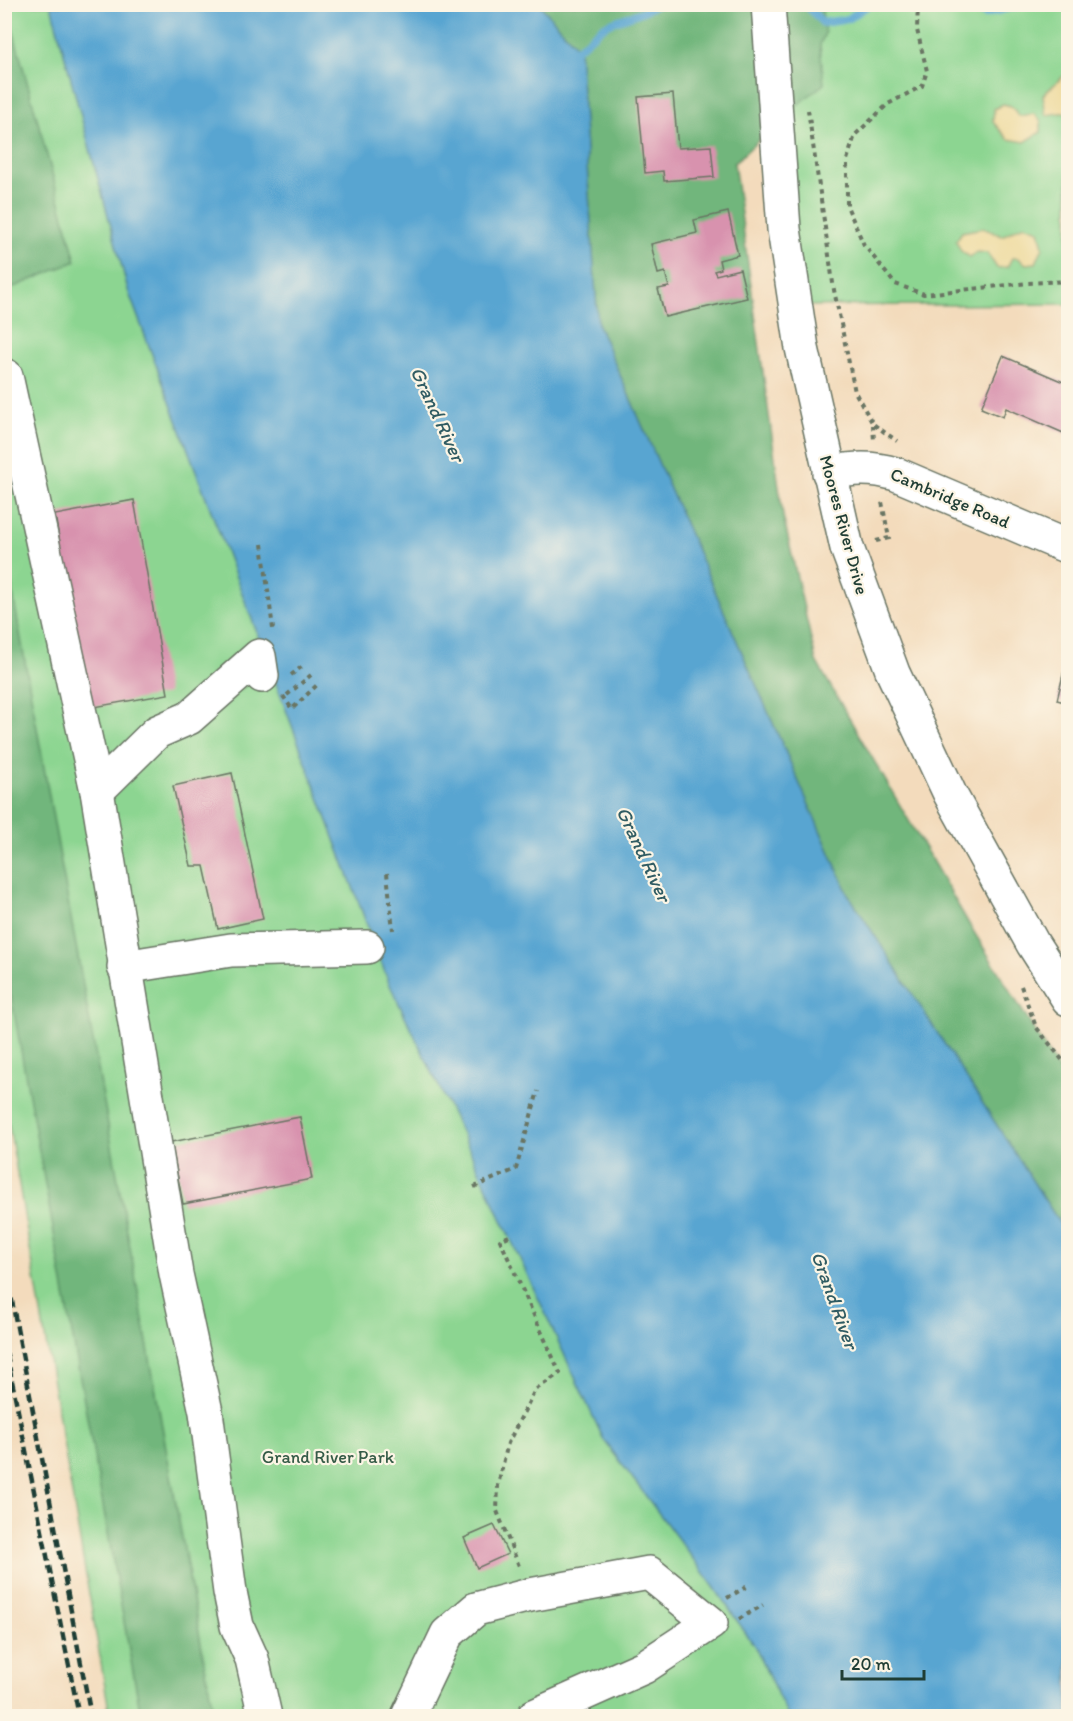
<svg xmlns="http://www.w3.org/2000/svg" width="1073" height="1721" viewBox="0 0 1073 1721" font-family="Itim,sans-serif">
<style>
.green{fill:#8cd591;stroke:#568962;stroke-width:1.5}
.forest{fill:#71b67b;stroke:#487a58;stroke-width:1.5}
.sand{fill:#eeda9e;stroke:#868c69;stroke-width:1.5}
.water{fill:#58a5d1;stroke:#3c7182;stroke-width:1.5}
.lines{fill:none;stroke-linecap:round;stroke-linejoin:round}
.stream{stroke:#58a5d1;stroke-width:8}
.building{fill:#d892ae}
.minor-casing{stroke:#697464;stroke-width:36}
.path{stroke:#697464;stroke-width:4;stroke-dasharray:4.5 4.5;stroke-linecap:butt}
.minor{stroke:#fff;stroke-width:33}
.rail{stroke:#1f3d34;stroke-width:4.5;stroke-dasharray:9 4.5;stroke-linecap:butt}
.labels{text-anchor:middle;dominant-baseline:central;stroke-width:4.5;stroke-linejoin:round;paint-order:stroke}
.street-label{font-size:18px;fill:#1f3d34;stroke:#fcf5e5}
.park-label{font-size:18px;fill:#355b47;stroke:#fcf5e5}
.water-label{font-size:20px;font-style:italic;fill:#305c63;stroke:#fcf5e5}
</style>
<rect width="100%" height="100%" fill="#fcf5e5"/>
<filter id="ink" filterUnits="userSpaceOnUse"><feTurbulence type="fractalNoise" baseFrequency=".0167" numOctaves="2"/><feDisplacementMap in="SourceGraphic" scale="12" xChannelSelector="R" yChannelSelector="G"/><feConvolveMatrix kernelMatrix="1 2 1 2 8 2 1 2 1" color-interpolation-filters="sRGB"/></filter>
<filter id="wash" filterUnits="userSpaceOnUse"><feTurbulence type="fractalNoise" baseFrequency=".008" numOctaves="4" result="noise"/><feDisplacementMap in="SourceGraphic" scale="24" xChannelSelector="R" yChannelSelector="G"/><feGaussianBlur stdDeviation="1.35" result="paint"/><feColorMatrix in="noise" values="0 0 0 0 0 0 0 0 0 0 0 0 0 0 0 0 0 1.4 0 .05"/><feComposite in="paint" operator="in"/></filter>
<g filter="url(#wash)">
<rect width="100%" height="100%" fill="#f3dbbc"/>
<g class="green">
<polygon points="4,5 51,5 129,293 389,983 464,1138 604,1440 712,1584 754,1645 788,1716 110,1716 5,1103"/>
<polygon points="764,5 1068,5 1068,304 785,306"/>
</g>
<g class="forest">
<polygon points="6,5 76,261 5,291 4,5"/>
<polygon points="540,5 821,5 825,33 820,45 824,84 797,105 734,163 783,516 816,661 969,924 1068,1085 1068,1236 848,894 598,325 579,49"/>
<polygon points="4,550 5,550 214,1716 141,1716 5,962"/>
</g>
<g class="sand">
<polygon points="1068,72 1068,112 1046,115 1043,95"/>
<polygon points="1003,104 1011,106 1019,116 1034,114 1041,121 1041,132 1025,142 1008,139 993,122 994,109"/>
<polygon points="1024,225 1039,230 1043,247 1036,263 1026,264 1018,258 1012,258 1007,267 997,268 987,253 977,252 970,257 961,251 956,241 962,232 983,228 1002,236"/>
</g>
<polygon class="water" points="51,5 540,5 579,49 598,325 848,894 1068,1236 1068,1716 788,1716 754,1645 712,1584 604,1440 464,1138 389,983 129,293"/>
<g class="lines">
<g class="stream">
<polyline points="961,4 986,14 1024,4"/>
<polyline points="806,5 823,23 848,19 870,4"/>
<path d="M570,53C585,46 594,31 608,24C625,17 642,14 657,4"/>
</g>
</g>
<g id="blocks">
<g class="building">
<polygon points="673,94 678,148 711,146 714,177 664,181 663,171 645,173 638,97"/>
<polygon points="728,212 738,255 719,260 721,269 714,271 716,275 740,269 747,298 665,317 658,289 669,287 665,272 658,274 651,244 697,233 694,220"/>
<polygon points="1003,356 1068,384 1068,435 1006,408 1003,417 981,408"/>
<polygon points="134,500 168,694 89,708 55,515"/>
<polygon points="1068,654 1068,703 1057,700"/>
<polygon points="232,773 263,919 218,929 204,866 191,866 173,786"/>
<polygon points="300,1117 312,1179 183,1204 171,1142"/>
<polygon points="494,1525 508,1554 477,1568 464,1538"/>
</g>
</g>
</g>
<g filter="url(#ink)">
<use href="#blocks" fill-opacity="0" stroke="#697464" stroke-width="1.5"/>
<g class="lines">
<g class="minor-casing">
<g id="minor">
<polyline points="768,4 784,229 802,348 847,548 893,673 950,794 1033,944 1068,999"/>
<polyline points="6,376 97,791 176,1274 206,1412 230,1592 237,1626 252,1659 265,1716"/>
<path d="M829,473C853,468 872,467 896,474L1068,547"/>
<polyline points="97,791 157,732 189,718 259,656 262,676"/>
<polyline points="124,967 231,950 367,947"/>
<polyline points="408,1716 447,1634 476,1609 530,1595 649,1573 711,1623 644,1667 534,1716"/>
</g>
</g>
<g class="path">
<polyline points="918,4 917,30 927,71 922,86 888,104 855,135 847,160 847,206 864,245 895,284 924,294 1028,283 1068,281"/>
<polyline points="808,110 834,290 855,392 873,424 897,441"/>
<polyline points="873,425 874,441"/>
<polyline points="876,541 889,538 882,502"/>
<polyline points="262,544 273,629"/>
<polyline points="291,675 304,665"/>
<polyline points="287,695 311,675"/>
<polyline points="283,696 292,709 317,685"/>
<polyline points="387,873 393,930"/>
<polyline points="1021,986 1036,1027 1068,1067"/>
<polyline points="474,1187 516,1169 538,1091"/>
<polyline points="509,1236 500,1240 560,1373 535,1390 508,1443 498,1485 497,1511 519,1566"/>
<polyline points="727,1598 748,1586"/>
<polyline points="739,1619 763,1605"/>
</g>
<use href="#minor" class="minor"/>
<g class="rail">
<polyline points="4,1259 91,1716"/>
<polyline points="4,1341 79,1716"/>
</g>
</g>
</g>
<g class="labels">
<g class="street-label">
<text transform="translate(950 498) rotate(23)">Cambridge Road</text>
<text transform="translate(844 525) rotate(75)">Moores River Drive</text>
</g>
<g class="park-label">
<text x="328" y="1457">Grand River Park</text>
</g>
<g class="water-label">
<text transform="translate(438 414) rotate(65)">Grand River</text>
<text transform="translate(644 854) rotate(65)">Grand River</text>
<text transform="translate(835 1300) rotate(70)">Grand River</text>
</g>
</g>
<rect width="1073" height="1721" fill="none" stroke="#fcf5e5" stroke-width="24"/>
<path d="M842 1670v9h82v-9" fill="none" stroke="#1f3d34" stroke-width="3"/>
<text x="851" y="1670" font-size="18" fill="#1f3d34" stroke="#fcf5e5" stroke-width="4.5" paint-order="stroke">20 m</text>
</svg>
